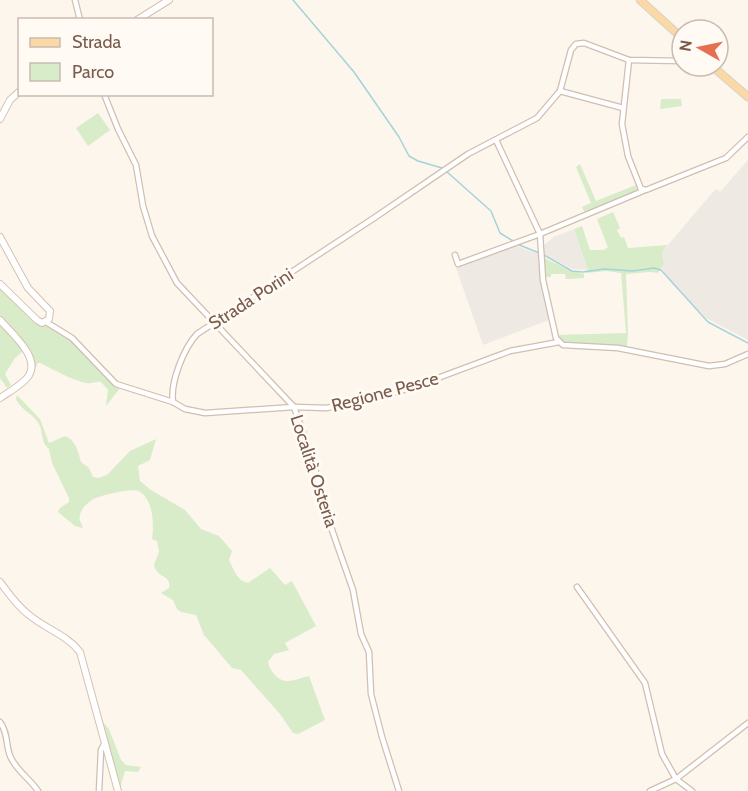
<svg xmlns="http://www.w3.org/2000/svg" width="748" height="791" viewBox="0 0 748 791" font-family="Cabin,sans-serif">
<style>
.industrial{fill:#efe9e4}
.green{fill:#d8ecc9}
.lines{fill:none;stroke-linecap:round;stroke-linejoin:round}
.stream{stroke:#a5d3da;stroke-width:1.5}
.street-casing{stroke:#d1beb0;stroke-width:7}
.secondary-casing{stroke:#d6c0b0;stroke-width:8}
.primary-casing{stroke:#dad1cd;stroke-width:9}
.street{stroke:#fff;stroke-width:4.5}
.secondary{stroke:#fff;stroke-width:6}
.primary{stroke:#fbd9a5;stroke-width:7}
.labels{text-anchor:middle;dominant-baseline:central;stroke-width:6;stroke-linejoin:round;paint-order:stroke}
.street-label{font-size:18px;fill:#7a5c4d;stroke:#fffaf3}
</style>
<rect width="100%" height="100%" fill="#fdf6ec"/>
<g class="industrial">
<polygon points="748,160 748,340 706,318 669,280 661,267 664,262 662,252 707,199 716,189 720,192"/>
<polygon points="574,229 588,270 572,269 544,254 543,246 554,237"/>
<polygon points="517,246 538,254 540,280 549,320 483,345 456,268"/>
</g>
<g class="green">
<polygon points="661,99 681,99 682,106 660,109"/>
<polygon points="98,113 110,130 88,146 76,128"/>
<polygon points="580,164 596,201 636,185 638,191 585,213 582,207 591,203 576,167"/>
<polygon points="613,212 620,228 617,230 621,238 624,237 628,248 667,245 662,252 664,263 658,273 650,272 626,274 628,333 627,346 564,342 558,335 626,333 621,273 606,271 586,273 585,271 588,270 574,229 582,226 590,250 604,250 608,247 607,245 597,219"/>
<polygon points="544,258 569,270 584,274 584,278 566,279 565,274 551,274 551,277 546,277"/>
<path d="M0,286L43,324L72,341L106,377L120,388L106,406L108,390L101,382C96,381 91,384 86,383C71,380 55,370 40,363H38L35,369L30,350L0,317Z"/>
<polygon points="0,325 23,351 15,358 5,374 11,385 7,388 0,378"/>
<path d="M17,395L40,419L49,443L65,436C76,440 78,452 81,462L89,468L93,477L98,478L107,475L130,451L156,439L150,460L138,466L140,481L151,490L185,510L201,529L219,536L232,551L229,560C234,570 237,581 248,583L270,568L285,585L292,581L316,626L285,643L289,650L274,654L268,662C269,668 271,670 275,675C285,686 296,679 309,676L325,720L298,734L293,733L280,714L241,670L232,668L204,635L196,615L181,612L177,609L173,600L161,593L169,588C171,576 161,578 156,570C151,563 159,557 159,551C159,550 157,542 157,541L152,539C154,526 154,498 138,491C131,488 98,496 92,500C87,503 81,509 80,515C78,519 82,524 83,528L75,526L58,512L60,508L69,502V498L52,463L49,449C41,443 43,434 40,426C35,414 21,411 16,399Z"/>
<polygon points="102,721 109,729 121,760 126,765 141,767 138,772 125,771 120,788"/>
</g>
<g class="lines">
<g class="stream">
<polyline points="293,0 354,72 399,137 409,156 418,161 442,168"/>
<polyline points="446,171 491,211 500,233 513,241"/>
<polyline points="517,244 544,255 572,271 583,272 604,269 633,271 654,268 661,270 708,322 748,343"/>
</g>
<g class="street-casing">
<g id="street">
<polyline points="75,0 80,20"/>
<polyline points="629,60 622,124 628,156 641,189 646,190 726,158 748,137"/>
<polyline points="560,91 623,108"/>
<polyline points="104,94 118,129 136,165 143,206 152,236 177,283 294,407 313,460 325,510 353,590 361,634 369,652 371,694 382,737 399,791"/>
<polyline points="496,140 540,234 543,280 556,338 563,345 618,348 709,366 725,364 748,354"/>
<polyline points="455,255 458,264 540,234 643,191"/>
<polyline points="46,322 72,338 116,384 173,402 185,409 205,413 294,407 326,408 344,405 411,388 510,351 559,342"/>
<path d="M173,402C170,382 184,348 197,334L374,218L468,154L537,118L560,91L571,50L576,44L584,43L629,60L682,61"/>
<polyline points="577,587 645,683 662,754 676,779 692,791"/>
<path d="M0,722C9,734 5,746 11,758C18,772 30,779 38,791"/>
<polyline points="99,791 101,750 105,742"/>
<polyline points="650,791 676,779 748,723"/>
</g>
</g>
<g class="secondary-casing">
<g id="secondary">
<polyline points="137,20 169,0"/>
<polyline points="0,119 10,100 20,91"/>
<polyline points="0,237 28,288 50,311 49,319 42,323 37,320 0,284"/>
<path d="M0,320C12,334 43,359 27,378C20,386 9,392 0,398"/>
<path d="M0,582C9,594 17,606 29,615C46,629 67,635 80,652L118,791"/>
</g>
</g>
<g class="primary-casing">
<g id="primary">
<polyline points="640,0 682,38"/>
<polyline points="712,66 748,97"/>
</g>
</g>
<use href="#street" class="street"/>
<use href="#secondary" class="secondary"/>
<use href="#primary" class="primary"/>
</g>
<g class="labels">
<g class="street-label">
<text transform="translate(251 299) rotate(-33)">Strada Porini</text>
<text transform="translate(385 392) rotate(-15)">Regione Pesce</text>
<text transform="translate(314 471) rotate(72)">Località Osteria</text>
</g>
</g>
<rect x="18" y="18" width="195" height="78" fill="#fffaf3" stroke="#cabbb1" stroke-width="1.5"/>
<rect x="30" y="38" width="30" height="9" fill="#fbd9a5" stroke="#cabbb1" stroke-width="1.5"/>
<text x="72" y="48" font-size="18" fill="#7a5c4d">Strada</text>
<rect x="30" y="63" width="30" height="18" fill="#d8ecc9" stroke="#cabbb1" stroke-width="1.5"/>
<text x="72" y="78" font-size="18" fill="#7a5c4d">Parco</text>
<g transform="translate(700 48) rotate(279)"><circle r="28" fill="#fffaf3" stroke="#cabbb1" stroke-width="1.5"/>
<path d="M0-4.5L10 22L0 15L-10 22Z" fill="#e76f51"/>
<text y="-9" font-size="16" font-weight="bold" text-anchor="middle" fill="#7a5c4d">N</text>
</g>
</svg>
